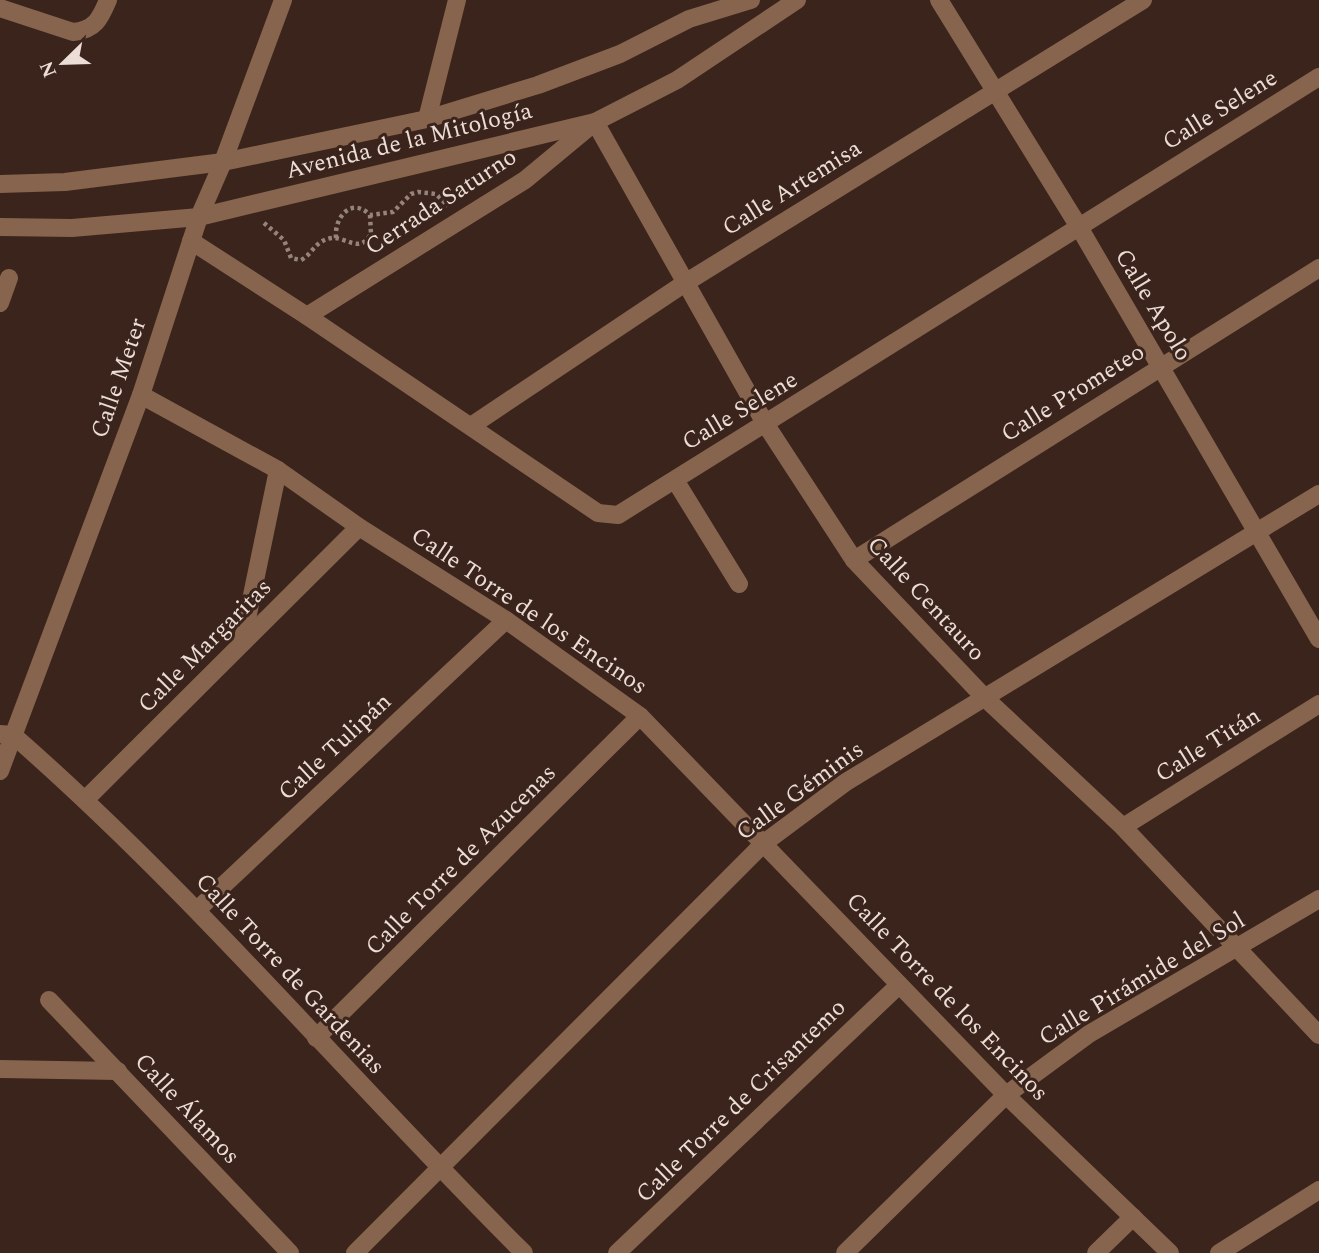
<svg xmlns="http://www.w3.org/2000/svg" width="1319" height="1253" viewBox="0 0 1319 1253" font-family="Spectral,serif">
<style>
.lines{fill:none;stroke-linecap:round;stroke-linejoin:round}
.path{stroke:#96847c;stroke-width:4.5;stroke-dasharray:3.5 3.5;stroke-linecap:butt}
.minor{stroke:#86644d;stroke-width:18}
.labels{text-anchor:middle;dominant-baseline:central;stroke-width:6;stroke-linejoin:round;paint-order:stroke}
.street-label{font-size:24px;fill:#ecddd7;stroke:#3a241b}
</style>
<rect width="100%" height="100%" fill="#3a241b"/>
<g class="lines">
<g class="path">
<path d="M264,223L284,240L291,258L301,260C313,254 315,240 332,238C347,237 359,254 371,234L370,215"/>
<path d="M336,238C334,218 351,196 370,215L393,212L411,194L418,192L436,194L448,206"/>
</g>
<g class="minor">
<polyline points="939,0 1079,227 1319,639"/>
<path d="M0,8L73,32C95,30 100,19 108,0"/>
<polyline points="427,119 457,0"/>
<polyline points="0,184 65,182 223,162 427,119 538,85 620,54 689,19 751,0"/>
<polyline points="0,227 72,228 199,217 595,122 677,80 797,0"/>
<polyline points="191,241 307,316 598,513 618,515 1319,77"/>
<polyline points="0,303 9,278"/>
<polyline points="307,316 525,180 595,122 766,425 854,560 985,698 1123,827 1319,1035"/>
<polyline points="141,395 278,470 359,527 506,620 640,716 1006,1095 1170,1253"/>
<polyline points="471,426 685,283 1143,0"/>
<polyline points="675,480 739,584"/>
<polyline points="854,560 1319,268"/>
<polyline points="242,643 278,470"/>
<path d="M0,734L13,735C196,895 352,1082 524,1253"/>
<polyline points="0,771 141,395 199,217 223,162 283,0"/>
<polyline points="86,799 359,527"/>
<polyline points="1123,827 1319,704"/>
<polyline points="197,910 506,620"/>
<polyline points="49,1000 290,1253"/>
<polyline points="316,1038 640,716"/>
<polyline points="0,1069 118,1071"/>
<polyline points="355,1253 764,843 846,782 1319,494"/>
<polyline points="617,1253 899,985"/>
<polyline points="845,1253 1006,1095 1089,1034 1319,899"/>
<polyline points="1096,1253 1133,1217"/>
<polyline points="1219,1253 1319,1190"/>
</g>
</g>
<g class="labels">
<g class="street-label">
<text transform="translate(1220 110) rotate(-32)">Calle Selene</text>
<text transform="translate(409 141) rotate(-14)">Avenida de la Mitología</text>
<text transform="translate(792 188) rotate(-32)">Calle Artemisa</text>
<text transform="translate(441 202) rotate(-33)">Cerrada Saturno</text>
<text transform="translate(1153 305) rotate(59)">Calle Apolo</text>
<text transform="translate(119 378) rotate(-71)">Calle Meter</text>
<text transform="translate(1073 393) rotate(-32)">Calle Prometeo</text>
<text transform="translate(740 411) rotate(-31)">Calle Selene</text>
<text transform="translate(926 599) rotate(47)">Calle Centauro</text>
<text transform="translate(529 611) rotate(34)">Calle Torre de los Encinos</text>
<text transform="translate(205 646) rotate(-45)">Calle Margaritas</text>
<text transform="translate(1208 745) rotate(-32)">Calle Titán</text>
<text transform="translate(335 747) rotate(-43)">Calle Tulipán</text>
<text transform="translate(800 791) rotate(-36)">Calle Géminis</text>
<text transform="translate(461 860) rotate(-45)">Calle Torre de Azucenas</text>
<text transform="translate(290 974) rotate(47)">Calle Torre de Gardenias</text>
<text transform="translate(1142 979) rotate(-31)">Calle Pirámide del Sol</text>
<text transform="translate(947 997) rotate(46)">Calle Torre de los Encinos</text>
<text transform="translate(741 1101) rotate(-44)">Calle Torre de Crisantemo</text>
<text transform="translate(187 1109) rotate(47)">Calle Álamos</text>
</g>
</g>
<g transform="translate(63 63) rotate(247)" stroke="#3a241b" stroke-width="5" paint-order="stroke">
<path d="M0-5L12 26L0 18L-12 26Z" fill="#ecddd7"/>
<text y="-10" font-size="19" font-weight="bold" text-anchor="middle" fill="#ecddd7">N</text>
</g>
</svg>
